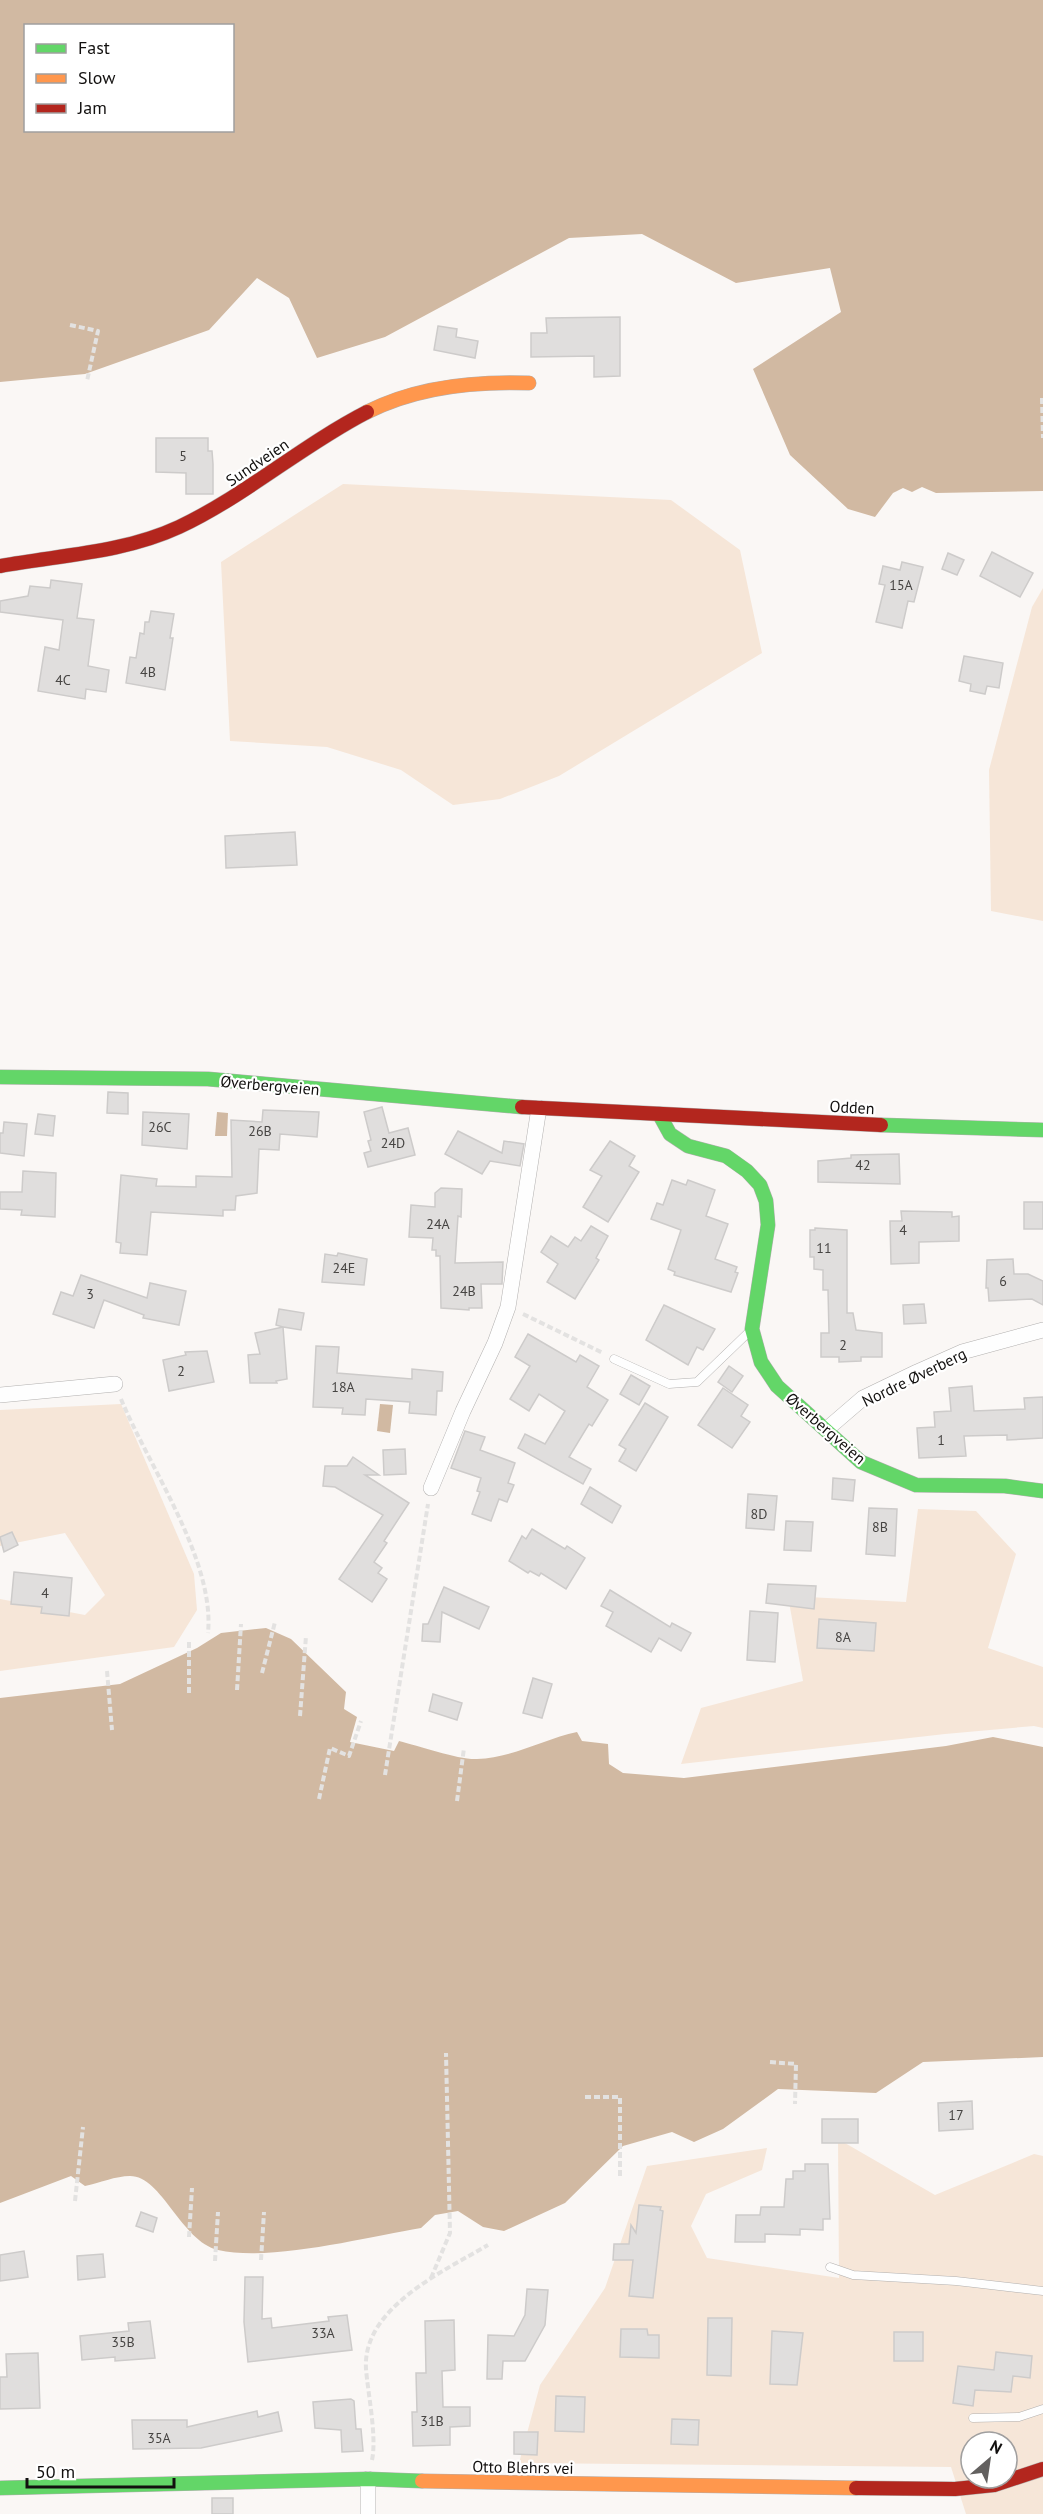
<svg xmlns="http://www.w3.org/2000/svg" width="1043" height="2514" viewBox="0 0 1043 2514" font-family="'PT Sans',sans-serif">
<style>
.green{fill:#f6e6d8;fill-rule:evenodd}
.water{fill:#d1b9a2;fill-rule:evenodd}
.building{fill:#e0dedd;stroke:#cdcbca;stroke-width:1.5}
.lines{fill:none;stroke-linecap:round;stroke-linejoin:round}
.lane-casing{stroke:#b2b0af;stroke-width:9}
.street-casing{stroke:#b2b0af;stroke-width:16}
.fast-casing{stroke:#b2b0af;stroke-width:15}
.slow-casing{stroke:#b2b0af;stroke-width:15}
.jam-casing{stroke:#b2b0af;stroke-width:15}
.path{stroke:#e3e2e1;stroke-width:4;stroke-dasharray:6 3;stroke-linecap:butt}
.lane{stroke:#fefefe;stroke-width:8}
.street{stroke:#fefefe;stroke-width:15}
.fast{stroke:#63d668;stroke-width:14}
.slow{stroke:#ff974d;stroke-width:14}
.jam{stroke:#b3261e;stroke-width:14}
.labels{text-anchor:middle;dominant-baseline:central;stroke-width:4.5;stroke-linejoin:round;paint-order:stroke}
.number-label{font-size:14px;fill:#464442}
.street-label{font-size:16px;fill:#12100f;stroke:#fff}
</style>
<rect width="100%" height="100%" fill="#faf7f5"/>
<g class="green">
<polygon points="343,484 671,500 740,550 762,653 559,776 500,799 453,805 401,770 327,747 230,741 221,562"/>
<polygon points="1043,588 1043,921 991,911 989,770 1032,607"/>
<polygon points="121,1404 194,1574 197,1610 174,1647 0,1671 0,1599 85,1615 105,1595 65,1533 0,1546 0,1410"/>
<polygon points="918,1509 976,1511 1016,1554 988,1648 1043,1667 1043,1728 1034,1726 945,1734 681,1764 701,1708 803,1681 788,1596 906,1602"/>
<path d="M838,2139L935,2195L1034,2154L1043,2156V2514H966L951,2467L519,2463L540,2385L605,2288L647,2166L767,2148L762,2170L706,2194L691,2226L707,2258L839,2278ZM971,2442H1007V2478H971Z"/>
</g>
<g class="water">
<path d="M0,0H1043V491L936,493L922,487L912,492L903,488L893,493L875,517L848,509L790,455L753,369L841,312L830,268L736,283L642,234L569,238L385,337L317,358L289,298L257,278L209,330L85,374L0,382ZM26,26H232V130H26Z"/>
<polygon points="217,1112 228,1113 227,1136 215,1136"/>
<polygon points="380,1404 393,1405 390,1433 377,1431"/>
<path d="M266,1628L291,1639L346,1692L344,1709L357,1717L350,1742L394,1751L399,1741C419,1746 459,1760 477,1759C512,1758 544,1739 577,1732L582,1741L608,1744L609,1764L623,1773L684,1778L946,1746L993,1737L1043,1747V2057L923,2062L876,2093L778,2089L723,2129L694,2142L672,2132L623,2146L565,2203L504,2231L483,2227L458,2211L435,2215L421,2228C366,2237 272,2262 218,2250C181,2241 162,2176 130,2176C116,2176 99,2183 85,2186L71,2176L0,2203V1698L120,1684L197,1648L221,1633Z"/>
</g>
<g class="building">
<polygon points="620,317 620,376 594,377 594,356 531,357 531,333 547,333 546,318"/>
<polygon points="438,326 457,329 456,337 478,341 475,358 434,350"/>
<polygon points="156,438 208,438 208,451 212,451 213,464 213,494 186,494 186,473 156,472"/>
<polygon points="992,552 1033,573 1020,597 980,576"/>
<polygon points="948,553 964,560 957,575 942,569"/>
<polygon points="902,562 923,567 914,602 908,601 902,628 876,622 885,585 879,584 883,566 900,570"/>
<polygon points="51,580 82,584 77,618 94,620 88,666 109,670 106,692 86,689 85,699 38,691 45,647 59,650 63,620 0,612 0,601 28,596 30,586 50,588"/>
<polygon points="151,611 174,614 170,638 173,638 165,690 126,683 130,657 136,658 140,633 144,634 145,622 149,622"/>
<polygon points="964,656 1003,663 999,688 987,686 985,694 970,691 971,684 959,681"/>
<polygon points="295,832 297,865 226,868 225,836"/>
<polygon points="108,1092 128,1093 128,1114 107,1113"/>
<polygon points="382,1107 389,1133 408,1128 415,1155 368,1167 364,1153 371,1151 368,1141 371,1140 364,1112"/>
<polygon points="263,1110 319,1112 317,1137 280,1134 279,1150 259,1149 257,1193 236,1196 235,1210 223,1210 223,1216 151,1212 147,1255 120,1253 121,1243 116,1242 121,1175 157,1179 156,1186 196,1187 196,1176 232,1177 231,1120 262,1122"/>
<polygon points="143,1112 189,1114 187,1149 142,1145"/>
<polygon points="38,1114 55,1116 53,1136 35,1134"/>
<polygon points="4,1122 27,1124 24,1156 0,1153 0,1133 3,1133"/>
<polygon points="458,1131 502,1153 504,1141 524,1144 520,1166 490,1161 482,1174 445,1154"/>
<polygon points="610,1141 635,1156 629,1166 639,1172 608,1222 583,1207 602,1176 590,1170"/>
<polygon points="899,1154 900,1184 818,1182 818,1161 851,1158 851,1155"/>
<polygon points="23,1171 56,1173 55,1217 21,1215 22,1210 0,1209 0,1192 22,1192"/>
<polygon points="672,1180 686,1185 688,1180 715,1190 706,1216 728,1224 715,1259 737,1267 735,1272 738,1273 731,1292 674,1275 675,1272 668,1269 681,1230 651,1219 657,1203 663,1205"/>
<polygon points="441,1188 462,1189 461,1217 458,1216 455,1263 503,1262 502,1284 481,1284 482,1308 469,1308 469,1310 441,1308 440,1256 436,1256 436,1250 432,1250 433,1238 409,1237 411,1205 435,1207 435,1193"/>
<rect x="1024" y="1202" width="19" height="27"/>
<polygon points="901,1211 952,1212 952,1217 959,1216 959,1241 919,1242 919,1263 891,1264 890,1221 902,1221"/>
<polygon points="591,1226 608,1236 596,1258 599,1260 575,1299 547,1282 558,1264 541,1252 551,1236 568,1247 575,1237 581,1241"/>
<polygon points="815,1228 847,1230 847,1313 853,1313 856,1330 882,1333 882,1357 861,1357 861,1361 839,1362 839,1357 821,1357 821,1333 829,1333 828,1290 823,1290 823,1270 814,1269 814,1257 810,1257 810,1230 815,1230"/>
<polygon points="338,1253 367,1259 364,1285 322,1282 325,1254 337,1256"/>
<polygon points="1013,1259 1014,1274 1028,1274 1043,1281 1043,1305 1032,1299 989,1301 988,1288 986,1288 987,1260"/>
<polygon points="81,1275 147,1298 150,1283 186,1291 179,1325 143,1318 144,1315 104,1300 94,1328 53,1314 61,1292 73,1296"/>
<polygon points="924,1304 926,1323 904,1324 903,1305"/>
<polygon points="664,1305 715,1329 703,1350 697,1347 688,1365 646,1340"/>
<polygon points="279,1309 304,1313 301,1330 283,1327 287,1379 276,1381 277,1383 250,1383 248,1355 260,1354 255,1333 283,1327 276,1325"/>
<polygon points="528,1334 576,1362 580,1355 599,1366 587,1387 608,1400 592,1426 589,1424 569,1457 591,1469 583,1484 518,1448 525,1434 545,1444 565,1411 539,1394 529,1411 510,1399 530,1366 515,1357"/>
<polygon points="316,1346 339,1347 337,1373 412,1379 412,1369 443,1372 442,1391 437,1391 436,1415 409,1413 410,1402 366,1399 365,1415 342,1414 343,1408 313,1407"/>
<polygon points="207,1351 214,1382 169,1391 163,1360 186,1355 185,1352"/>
<polygon points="729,1366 743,1376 732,1392 718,1382"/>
<polygon points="631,1375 650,1386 639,1405 620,1394"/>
<polygon points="972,1386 974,1411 1025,1409 1024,1398 1043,1397 1043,1438 1007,1440 1007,1435 964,1436 966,1456 919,1458 917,1428 935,1427 934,1412 951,1411 949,1388"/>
<polygon points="723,1388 748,1405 741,1416 750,1422 732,1448 698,1425"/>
<polygon points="645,1403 668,1417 636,1471 619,1461 626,1449 619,1445"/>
<polygon points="465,1431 485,1437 480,1450 515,1463 508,1483 514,1485 507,1502 499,1499 491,1521 472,1514 480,1492 477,1491 481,1478 451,1468"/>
<polygon points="405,1449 406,1474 384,1475 383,1450"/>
<polygon points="353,1457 379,1475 365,1475 409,1503 384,1541 387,1543 374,1562 382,1568 378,1573 387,1579 372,1602 339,1579 383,1515 335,1487 323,1486 325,1466 347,1466"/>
<polygon points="833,1478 855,1480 853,1501 832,1499"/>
<polygon points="590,1487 621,1506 612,1523 581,1504"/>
<polygon points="748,1494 777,1496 774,1530 746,1528"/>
<polygon points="869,1508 897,1509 895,1556 866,1554"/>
<polygon points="786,1521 813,1522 811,1551 784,1550"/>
<polygon points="532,1529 565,1549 567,1546 585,1558 566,1589 541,1573 539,1576 530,1571 528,1573 509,1561 522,1536 526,1539"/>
<polygon points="12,1532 18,1545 4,1552 0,1537"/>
<polygon points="14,1572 72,1578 69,1616 41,1613 42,1607 11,1604"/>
<polygon points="768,1584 816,1586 814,1609 766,1603"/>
<polygon points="444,1587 489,1607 479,1629 442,1612 440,1642 422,1641 423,1624 428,1624"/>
<polygon points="610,1590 670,1627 672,1623 691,1633 681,1651 659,1638 651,1652 606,1626 613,1612 601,1606"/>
<polygon points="750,1611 778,1613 775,1662 747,1660"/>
<polygon points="819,1619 876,1623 874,1651 817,1648"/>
<polygon points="533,1678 552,1684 542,1718 523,1713"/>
<polygon points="433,1694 462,1703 457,1720 429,1711"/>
<polygon points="972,2101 973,2129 939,2131 938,2103"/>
<rect x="822" y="2119" width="36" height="24"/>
<polygon points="805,2164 828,2164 830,2219 823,2219 823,2230 800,2229 800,2235 765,2234 765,2242 735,2242 736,2215 760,2215 761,2207 784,2207 786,2179 793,2179 793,2171 805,2171"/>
<polygon points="639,2205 661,2207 660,2210 663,2211 653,2298 629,2296 633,2260 613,2260 614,2244 629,2244 631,2225 636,2233"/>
<polygon points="141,2212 157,2218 153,2232 136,2226"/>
<polygon points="24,2251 28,2277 0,2281 0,2255"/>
<polygon points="103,2254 105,2277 78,2280 77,2256"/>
<polygon points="245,2277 263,2277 262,2319 271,2318 272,2328 329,2321 328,2317 347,2315 352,2350 248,2362 244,2322"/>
<polygon points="527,2289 548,2290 545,2325 525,2361 503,2361 502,2379 487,2379 488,2335 514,2336 525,2315"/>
<polygon points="708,2318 732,2318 731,2376 707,2375"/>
<polygon points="454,2320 455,2370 442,2371 443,2407 470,2407 470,2426 450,2427 450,2445 413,2446 412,2412 417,2412 416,2373 426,2373 425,2321"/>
<polygon points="150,2321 155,2358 115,2361 115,2357 82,2360 80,2336 129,2331 128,2323"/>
<polygon points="621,2329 647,2329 648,2335 659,2335 659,2358 620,2357"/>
<polygon points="772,2331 803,2333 797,2385 770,2384"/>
<rect x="894" y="2332" width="29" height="29"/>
<polygon points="996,2352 1032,2356 1030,2378 1013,2376 1011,2392 975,2390 973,2406 953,2403 958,2366 994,2370"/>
<polygon points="38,2353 40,2408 0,2409 0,2377 7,2377 6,2354"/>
<polygon points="556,2396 585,2397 584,2432 555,2431"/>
<polygon points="351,2399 354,2401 356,2429 361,2429 363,2451 342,2452 341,2430 315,2428 313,2402"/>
<polygon points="257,2411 258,2417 278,2412 282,2431 201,2448 133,2449 132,2420 187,2420 187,2427"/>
<polygon points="672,2419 699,2420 698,2445 671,2444"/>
<polygon points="514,2432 538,2432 537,2455 514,2454"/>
<rect x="212" y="2498" width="21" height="16"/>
</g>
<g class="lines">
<g class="lane-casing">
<g id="lane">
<polyline points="614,1359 669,1384 697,1382 751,1330"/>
<polyline points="830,2267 853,2275 956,2281 1043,2291"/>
<polyline points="973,2418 1019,2417 1043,2409"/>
</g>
</g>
<g class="street-casing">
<g id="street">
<polyline points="0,1395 115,1384"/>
<polyline points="827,1429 863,1398 917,1372 962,1352 1043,1330"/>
<polyline points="431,1488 463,1411 495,1343 508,1307 539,1108"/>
<polyline points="368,2479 368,2514"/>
</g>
</g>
<g class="fast-casing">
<g id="fast">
<polyline points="0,1077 208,1079 522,1107"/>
<polyline points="659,1114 670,1134 688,1146 726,1156 747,1171 760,1185 766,1201 768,1225 752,1329 761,1362 777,1386 861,1462 916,1485 1005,1486 1043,1491"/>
<polyline points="881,1125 1043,1130"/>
<polyline points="0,2488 368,2479 422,2481"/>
</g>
</g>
<g class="slow-casing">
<g id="slow">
<path d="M367,412C416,387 475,381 529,383"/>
<polyline points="422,2481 856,2488"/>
</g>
</g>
<g class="jam-casing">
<g id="jam">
<path d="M0,566C60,555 123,553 179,527C245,496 301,446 367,412"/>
<polyline points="522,1107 881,1125"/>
<polyline points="856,2488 955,2489 994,2485 1043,2469"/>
</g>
</g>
<g class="path">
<polyline points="70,325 98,331 87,381"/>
<polyline points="1042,398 1043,438"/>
<polyline points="523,1314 603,1353"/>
<path d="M121,1399C149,1467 215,1560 208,1633"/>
<polyline points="189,1642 189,1693"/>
<polyline points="107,1671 112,1730"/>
<polyline points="262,1673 275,1622"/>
<polyline points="237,1690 241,1624"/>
<polyline points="300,1716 306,1636"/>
<polyline points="385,1775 428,1504"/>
<polyline points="319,1799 330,1748 349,1756 361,1721"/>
<polyline points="457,1801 464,1748"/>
<polyline points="770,2062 796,2064 795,2104"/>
<polyline points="585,2097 620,2097 620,2178"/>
<polyline points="75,2201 83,2127"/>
<polyline points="189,2237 192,2188"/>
<polyline points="261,2260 264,2212"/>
<polyline points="215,2261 218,2212"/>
<polyline points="431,2278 450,2233 446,2053"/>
<path d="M372,2460C377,2437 368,2394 366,2369C362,2308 444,2271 488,2245"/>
</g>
<use href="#lane" class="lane"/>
<use href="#street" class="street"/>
<use href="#fast" class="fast"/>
<use href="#slow" class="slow"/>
<use href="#jam" class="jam"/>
</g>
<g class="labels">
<g class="number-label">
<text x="183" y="456">5</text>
<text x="901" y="585">15A</text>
<text x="148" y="672">4B</text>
<text x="63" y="680">4C</text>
<text x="160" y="1127">26C</text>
<text x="260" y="1131">26B</text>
<text x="393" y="1143">24D</text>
<text x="863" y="1165">42</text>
<text x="438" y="1224">24A</text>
<text x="903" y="1230">4</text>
<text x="824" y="1248">11</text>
<text x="344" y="1268">24E</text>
<text x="1003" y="1281">6</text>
<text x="464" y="1291">24B</text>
<text x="90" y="1294">3</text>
<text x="843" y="1345">2</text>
<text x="181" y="1371">2</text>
<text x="343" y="1387">18A</text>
<text x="941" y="1440">1</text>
<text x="759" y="1514">8D</text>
<text x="880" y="1527">8B</text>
<text x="45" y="1593">4</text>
<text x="843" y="1637">8A</text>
<text x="956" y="2115">17</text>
<text x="323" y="2333">33A</text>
<text x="123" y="2342">35B</text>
<text x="432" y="2421">31B</text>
<text x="159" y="2438">35A</text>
</g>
<g class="street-label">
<text transform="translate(257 462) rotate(-34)">Sundveien</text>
<text transform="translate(270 1085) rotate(5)">Øverbergveien</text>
<text transform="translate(852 1107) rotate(3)">Odden</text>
<text transform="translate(914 1377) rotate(-26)">Nordre Øverberg</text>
<text transform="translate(826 1428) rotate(41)">Øverbergveien</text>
<text transform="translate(523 2467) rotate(1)">Otto Blehrs vei</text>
</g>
</g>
<rect x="24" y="24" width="210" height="108" fill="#ffffff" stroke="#a09f9f" stroke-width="1.5"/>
<rect x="36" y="44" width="30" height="9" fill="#63d668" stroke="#a09f9f" stroke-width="1.5"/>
<text x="78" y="54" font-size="18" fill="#12100f">Fast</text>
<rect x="36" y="74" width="30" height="9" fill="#ff974d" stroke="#a09f9f" stroke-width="1.5"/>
<text x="78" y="84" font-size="18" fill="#12100f">Slow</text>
<rect x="36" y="104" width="30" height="9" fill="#b3261e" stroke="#a09f9f" stroke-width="1.5"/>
<text x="78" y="114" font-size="18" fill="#12100f">Jam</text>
<g transform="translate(989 2460) rotate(29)"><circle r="28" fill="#ffffff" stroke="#a09f9f" stroke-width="1.5"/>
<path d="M0-4.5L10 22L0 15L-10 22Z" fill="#636160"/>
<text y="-9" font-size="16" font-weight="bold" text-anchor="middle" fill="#12100f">N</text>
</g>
<path d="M27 2478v9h147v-9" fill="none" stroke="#12100f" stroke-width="3"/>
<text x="36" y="2478" font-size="18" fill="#12100f" stroke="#ffffff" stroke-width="4.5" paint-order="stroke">50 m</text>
</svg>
